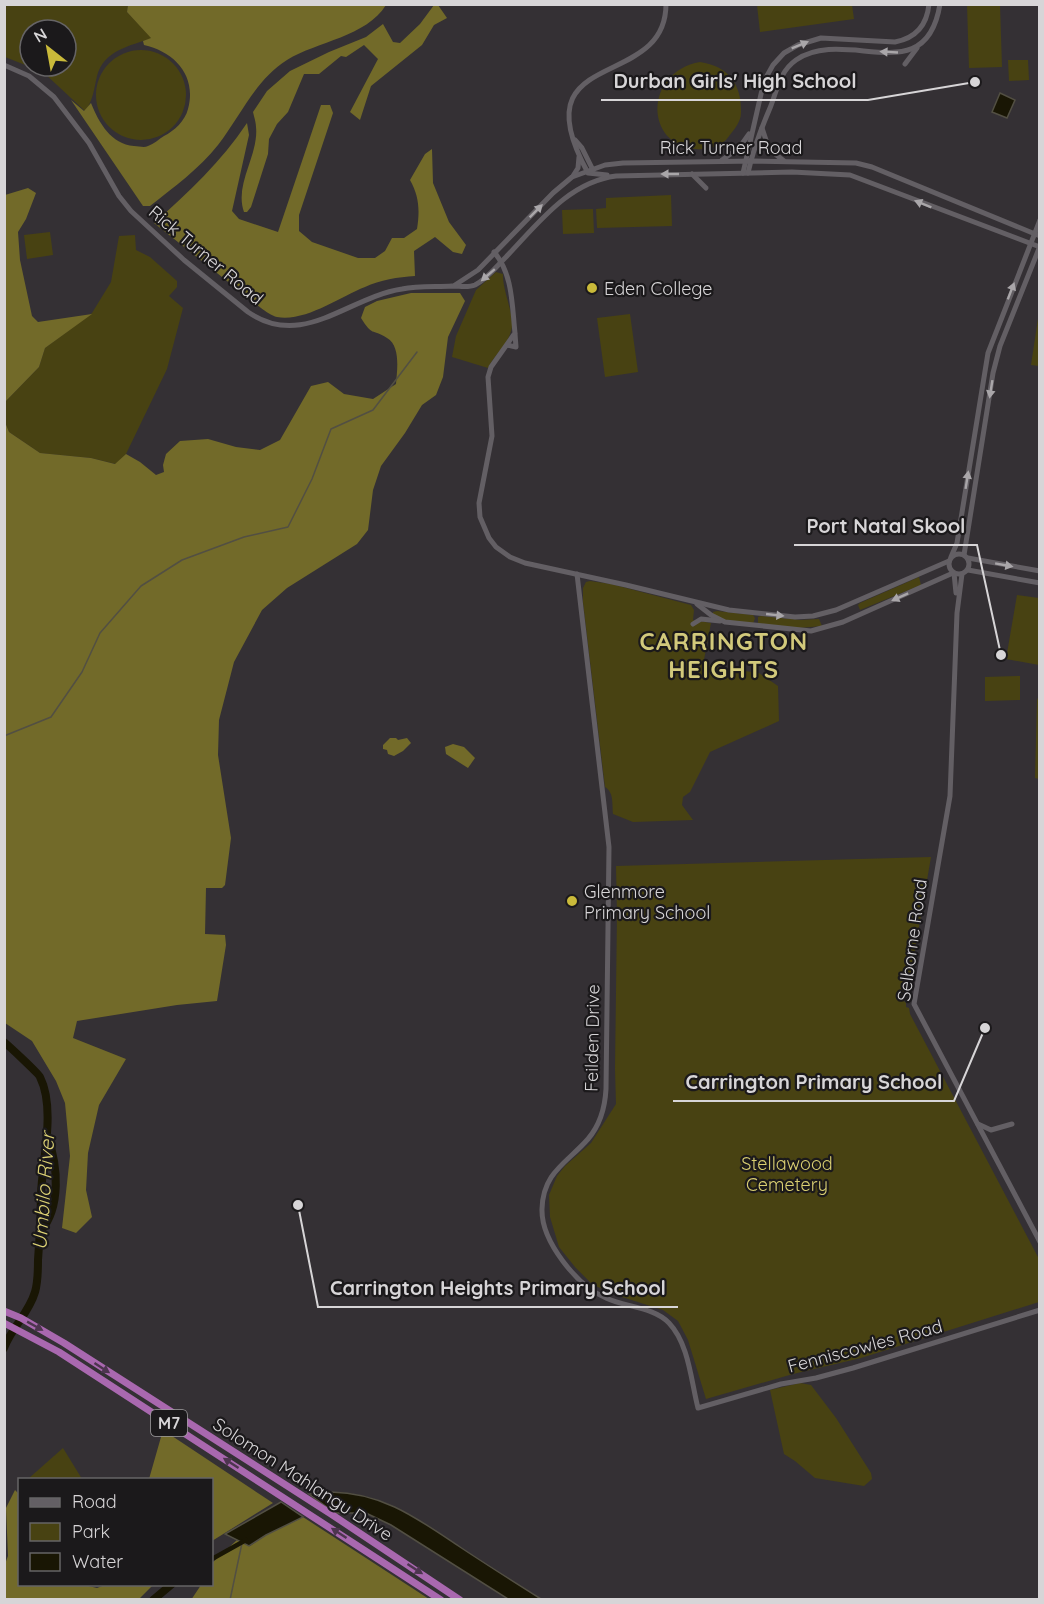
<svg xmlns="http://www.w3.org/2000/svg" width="1044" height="1604" viewBox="0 0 1044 1604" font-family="Quicksand,sans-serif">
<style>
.green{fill:#484212;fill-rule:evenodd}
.forest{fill:#726a29}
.water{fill:#191604;stroke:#524f43;stroke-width:1.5}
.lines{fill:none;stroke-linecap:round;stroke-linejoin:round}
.stream{stroke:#524f43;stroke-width:1.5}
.canal{stroke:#191604;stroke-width:4.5}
.river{stroke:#191604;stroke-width:8}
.secondary{stroke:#635f64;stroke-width:5}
.highway{stroke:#a968af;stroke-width:7}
.oneway{fill:#a9a6a9}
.oneway2{fill:#4d354f}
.poi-dot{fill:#caba3a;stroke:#1b191b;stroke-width:2}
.labels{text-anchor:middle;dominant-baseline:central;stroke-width:4.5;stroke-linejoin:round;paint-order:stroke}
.shield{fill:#1b191b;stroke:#9f9d9f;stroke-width:1.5}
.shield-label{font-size:16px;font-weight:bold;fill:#d7d5d7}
.street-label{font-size:18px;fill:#d7d5d7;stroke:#1b191b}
.poi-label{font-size:18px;fill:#d7d5d7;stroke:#1b191b;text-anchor:start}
.park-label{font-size:18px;fill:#dacf71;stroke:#1b191b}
.water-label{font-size:20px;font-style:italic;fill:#ddd274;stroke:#1b191b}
.district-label{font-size:24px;font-weight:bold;letter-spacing:1.5px;fill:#d2c97b;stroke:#1b191b}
.leader{fill:none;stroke:#d7d5d7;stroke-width:2}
.callout-dot{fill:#d7d5d7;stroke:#1b191b;stroke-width:2}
.callout-label{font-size:20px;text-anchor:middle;font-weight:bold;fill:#d7d5d7;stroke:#1b191b;stroke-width:4.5;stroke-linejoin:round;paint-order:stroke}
</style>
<rect width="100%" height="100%" fill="#343034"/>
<g class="green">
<path d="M4,5H128L127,12L152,38C130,46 104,50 97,76C94,89 93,101 85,111L43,72L5,57ZM30,30H66V66H30Z"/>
<polygon points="757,5 852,5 854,19 760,32"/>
<polygon points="967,5 1000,5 1002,67 969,68"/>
<circle cx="141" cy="95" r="45"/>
<polygon points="1008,60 1028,60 1029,80 1009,81"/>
<path d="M700,62C728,66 742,84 741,113C741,123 732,132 726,140C718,147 706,150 696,149C644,145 644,72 700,62Z"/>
<polygon points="671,195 672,226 597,228 596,209 606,208 606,198"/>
<polygon points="593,209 594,233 563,234 562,210"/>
<polygon points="50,232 53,255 27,259 24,235"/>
<polygon points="135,235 136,250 150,257 177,281 177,287 169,296 183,308 167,369 126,454 116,464 91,458 40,453 9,432 5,422 5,402 39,367 45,348 92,313 111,282 119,236"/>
<path d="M496,272L503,274C502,291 516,317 511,331C507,346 494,355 488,368L452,357L456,336L476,290Z"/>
<polygon points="1039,312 1039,366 1031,365"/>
<polygon points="630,314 638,372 605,377 597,318"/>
<polygon points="919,577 921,585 860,610 858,605 860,603"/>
<path d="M590,581L611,584L691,605L694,610L693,620L711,623L703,665L759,673L778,686L779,721L710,752L690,792L683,797L682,805L693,820L633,822L613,814C612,804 614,792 605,787L583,602V588L586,582Z"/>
<polygon points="1017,595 1039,598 1039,665 1006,659"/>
<polygon points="717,611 753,615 755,618 753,624 725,620 713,614 713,612"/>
<polygon points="761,616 801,620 819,619 822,626 799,628 758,625 758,617"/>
<polygon points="1020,676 1020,700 985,701 985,677"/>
<polygon points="1039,695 1039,779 1035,778 1037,700"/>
<polygon points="931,857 910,979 907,990 904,993 903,1000 906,1003 906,1007 909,1008 910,1014 1039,1259 1039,1302 861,1358 793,1374 706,1399 688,1340 678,1321 663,1310 622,1297 593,1285 575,1267 559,1247 550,1217 549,1195 557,1176 565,1166 591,1143 616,1104 615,1069 617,914 616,866"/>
<polygon points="800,1383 811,1385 836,1418 871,1473 872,1479 864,1486 815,1478 795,1461 784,1454 770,1390"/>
<polygon points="63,1448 82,1479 28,1479"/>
</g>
<g class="forest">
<path d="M128,5V4L386,5C366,37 318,41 287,60C256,79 240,117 218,145C199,169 174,187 150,206H143L71,100L84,111L91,103C99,123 111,144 134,146C139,146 144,148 148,146C154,144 159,139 164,136C174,131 185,121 188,109C197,76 175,52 144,45L143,41L151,38L127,12Z"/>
<path d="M434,5H438L447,18L434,25L422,45L371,86L360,120L350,112L378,59L364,45L346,57L341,56L319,74H304L288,112L277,124L269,139L268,154L251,207L247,212H244C234,184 259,155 256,127C256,122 254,117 253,112L267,91L290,71L329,52L366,37L383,24L393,42L400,43L420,24Z"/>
<path d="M321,105H330L333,113L299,215V231L312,242L358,258H375L385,251L392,238H404L417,229C420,210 419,196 410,180L425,154L432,149L433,183L449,222L466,245L462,254L453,252L435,237L414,251L415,276C398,277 380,280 365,287C339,297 306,322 277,317C272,316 265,311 261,308L154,223C189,192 221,162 247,123L249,135L232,211L239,219L278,232Z"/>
<polygon points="28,188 36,193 26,219 18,232 20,260 32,316 38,322 92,314 45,348 39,367 5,402 5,195"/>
<path d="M411,293H460L465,301L448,337L443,377L436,395L422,405L405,433L381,466L373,490L368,530L357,544L287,588L262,610L234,662L219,720L218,755L231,838L225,885L222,888H206L205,934L225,935L226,945L217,1001L177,1005L77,1021L73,1038L126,1059L99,1105L88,1153L86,1190L92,1217L76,1233L62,1228L70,1156L65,1103L56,1081L32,1041L5,1023V422L9,432L40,453L91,458L115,464L126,454L140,462L156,475L164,472L163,465L166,454L180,441L208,439L236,447L260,450L280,440L311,386L328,382L344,394L373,399L396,384C397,371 401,346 387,338C371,328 373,337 361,318L365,307L377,301Z"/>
<polygon points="390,738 396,738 398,740 407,738 411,743 403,751 394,756 388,754 387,750 383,749 383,745"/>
<polygon points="453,744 464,747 475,758 468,768 446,754 445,747"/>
<polygon points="163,1430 273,1503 212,1541 212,1480 149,1479"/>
<polygon points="15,1490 20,1495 20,1584 80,1584 97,1588 105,1585 153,1585 139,1599 5,1599 5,1564 8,1556 6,1508"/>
<polygon points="303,1517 429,1599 191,1600 201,1585 212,1584 212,1563 237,1540 250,1546 272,1531"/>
</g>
<g class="water">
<polygon points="1000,93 1015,100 1007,118 992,112"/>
<path d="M331,1492C384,1493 418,1519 460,1547C487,1565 514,1582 541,1599H508L391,1525L366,1513H335L309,1494Z"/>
<polygon points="281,1502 303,1517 266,1535 249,1546 225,1534"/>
</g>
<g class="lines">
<g class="stream">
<polyline points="4,736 51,717 82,672 100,633 141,586 182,560 244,537 288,527 312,479 331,429 373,410 417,352"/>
<polyline points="230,1600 242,1543"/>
</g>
<polyline class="canal" points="212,1559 246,1540"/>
<g class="river">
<path d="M4,1042C9,1046 39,1074 40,1077C56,1109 42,1161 41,1195C41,1217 40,1238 38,1260C38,1270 38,1282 35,1292C29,1313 12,1327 4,1348"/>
<path d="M41,1231C61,1207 58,1166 48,1138"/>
<polyline points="153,1600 172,1584"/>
</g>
<g class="secondary">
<polyline points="905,64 917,48"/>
<path d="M4,65L29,76L54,97L89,143L119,196L131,211L184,260L248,312C303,350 348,297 402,289C418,286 436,287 452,286C460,286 468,288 475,285C487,279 496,267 505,258C537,225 568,182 616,176L792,172L850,175L1040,247"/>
<polyline points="762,128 769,149 784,161"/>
<polyline points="575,140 582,148 593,170"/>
<polyline points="722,160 739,148 749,134"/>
<path d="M743,173L764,81L773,65L784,53L798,45L821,38L895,42C916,38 927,25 929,4"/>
<path d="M748,173C753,150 761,129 770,108C777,91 779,72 796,60C846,26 926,92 940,4"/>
<polyline points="692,174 706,188"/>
<path d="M607,175L588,173C517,44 666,93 666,4"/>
<polyline points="573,176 578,168 579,157"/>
<path d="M494,252C513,274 512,306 515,333L491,367L488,377L492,436L479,503L480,517L489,538L496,547L510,557L525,563L626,585L729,610L795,617L813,616L836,610L949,561"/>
<polyline points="455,285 478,270 553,193 572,177 605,165 623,163 755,161 856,163 872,167 1040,236"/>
<polyline points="507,345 516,347 515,334"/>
<circle cx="959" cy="564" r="10"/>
<polyline points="964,555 993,373 1000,346 1040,246"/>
<polyline points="951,557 957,543 988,353 1040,220"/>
<polyline points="968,558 1040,571"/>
<polyline points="968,570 1040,583"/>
<polyline points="954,573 956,593"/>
<path d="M577,574L609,847L606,1089C605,1108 600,1125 588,1139C567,1163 543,1172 542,1209C541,1241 577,1286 606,1298C625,1307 654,1307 669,1323C689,1344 691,1381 698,1408L781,1384L816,1378L853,1368L1040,1310"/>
<polyline points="962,574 957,613 950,796 914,1004 1040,1242"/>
<polyline points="697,604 711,615 725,622 811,631 843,622 953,573"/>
<polyline points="693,624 701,619 720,621"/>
<polyline points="978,1124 991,1130 1012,1124"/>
</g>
<g class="highway">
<polyline points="4,1311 21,1318 64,1343 331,1514 460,1600"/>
<polyline points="4,1323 59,1352 441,1600"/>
</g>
</g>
<defs><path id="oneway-solid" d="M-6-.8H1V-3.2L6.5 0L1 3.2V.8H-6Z" transform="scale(1.5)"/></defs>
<g class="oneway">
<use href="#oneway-solid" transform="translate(800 45) rotate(-22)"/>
<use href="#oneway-solid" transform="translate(889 52) rotate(-177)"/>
<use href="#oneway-solid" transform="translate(670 174) rotate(-180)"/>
<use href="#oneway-solid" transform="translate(923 204) rotate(-158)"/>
<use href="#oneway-solid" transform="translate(536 211) rotate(-45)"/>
<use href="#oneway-solid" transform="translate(488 275) rotate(139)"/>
<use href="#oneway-solid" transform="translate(1011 291) rotate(-69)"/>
<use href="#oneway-solid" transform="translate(991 389) rotate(99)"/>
<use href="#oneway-solid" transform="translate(967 480) rotate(-81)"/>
<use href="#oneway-solid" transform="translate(1004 565) rotate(10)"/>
<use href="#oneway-solid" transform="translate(900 597) rotate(156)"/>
<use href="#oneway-solid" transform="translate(775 615) rotate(6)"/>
</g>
<g class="oneway2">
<use href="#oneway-solid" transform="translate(35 1326) rotate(29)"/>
<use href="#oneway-solid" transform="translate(102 1368) rotate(33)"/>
<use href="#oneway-solid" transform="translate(231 1463) rotate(-147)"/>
<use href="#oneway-solid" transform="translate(339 1533) rotate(-147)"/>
<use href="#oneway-solid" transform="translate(415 1569) rotate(33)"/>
</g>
<g class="poi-dot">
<circle cx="592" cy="288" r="6"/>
<circle cx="572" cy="901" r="6"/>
</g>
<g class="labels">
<rect class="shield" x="151" y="1410" width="36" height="26" rx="4.5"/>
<g class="shield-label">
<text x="169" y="1423">M7</text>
</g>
<g class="street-label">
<text x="731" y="147">Rick Turner Road</text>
<text transform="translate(206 255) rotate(40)">Rick Turner Road</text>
<text transform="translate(912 940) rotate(-82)">Selborne Road</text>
<text transform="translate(592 1038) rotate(-89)">Feilden Drive</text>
<text transform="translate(865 1346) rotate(-15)">Fenniscowles Road</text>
<text transform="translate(303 1479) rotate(33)">Solomon Mahlangu Drive</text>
</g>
<g class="poi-label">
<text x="604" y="288">Eden College</text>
<text x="584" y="891">Glenmore<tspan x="584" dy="21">Primary School</tspan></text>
</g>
<g class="park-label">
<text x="787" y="1163">Stellawood<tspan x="787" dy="21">Cemetery</tspan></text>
</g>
<g class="water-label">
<text transform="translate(43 1191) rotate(-86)">Umbilo River</text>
</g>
<g class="district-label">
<text x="724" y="641">CARRINGTON<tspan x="724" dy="28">HEIGHTS</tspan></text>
</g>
</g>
<path class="leader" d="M975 82L868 100H601M1001 655L977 545H794M985 1028L954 1101H673M298 1205L318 1307H678"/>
<g class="callout-dot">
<circle cx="975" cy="82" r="6"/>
<circle cx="1001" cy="655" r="6"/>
<circle cx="985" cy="1028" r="6"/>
<circle cx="298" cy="1205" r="6"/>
</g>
<g class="callout-label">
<text x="735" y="88">Durban Girls' High School</text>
<text x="886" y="533">Port Natal Skool</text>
<text x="814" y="1089">Carrington Primary School</text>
<text x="498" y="1295">Carrington Heights Primary School</text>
</g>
<rect width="1044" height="1604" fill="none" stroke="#d7d5d7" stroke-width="12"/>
<rect x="18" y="1478" width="195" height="108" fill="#1b191b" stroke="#666466" stroke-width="1.5"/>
<rect x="30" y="1498" width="30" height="9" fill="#635f64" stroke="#666466" stroke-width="1.5"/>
<text x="72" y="1508" font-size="18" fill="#d7d5d7">Road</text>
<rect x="30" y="1523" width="30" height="18" fill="#484212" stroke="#666466" stroke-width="1.5"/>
<text x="72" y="1538" font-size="18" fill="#d7d5d7">Park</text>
<rect x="30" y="1553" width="30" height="18" fill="#191604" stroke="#666466" stroke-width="1.5"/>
<text x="72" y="1568" font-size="18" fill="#d7d5d7">Water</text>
<g transform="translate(48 48) rotate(329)"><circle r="28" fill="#1b191b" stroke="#666466" stroke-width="1.5"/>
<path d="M0-4.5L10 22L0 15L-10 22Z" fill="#caba3a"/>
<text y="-9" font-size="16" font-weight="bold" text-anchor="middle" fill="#d7d5d7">N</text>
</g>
</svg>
